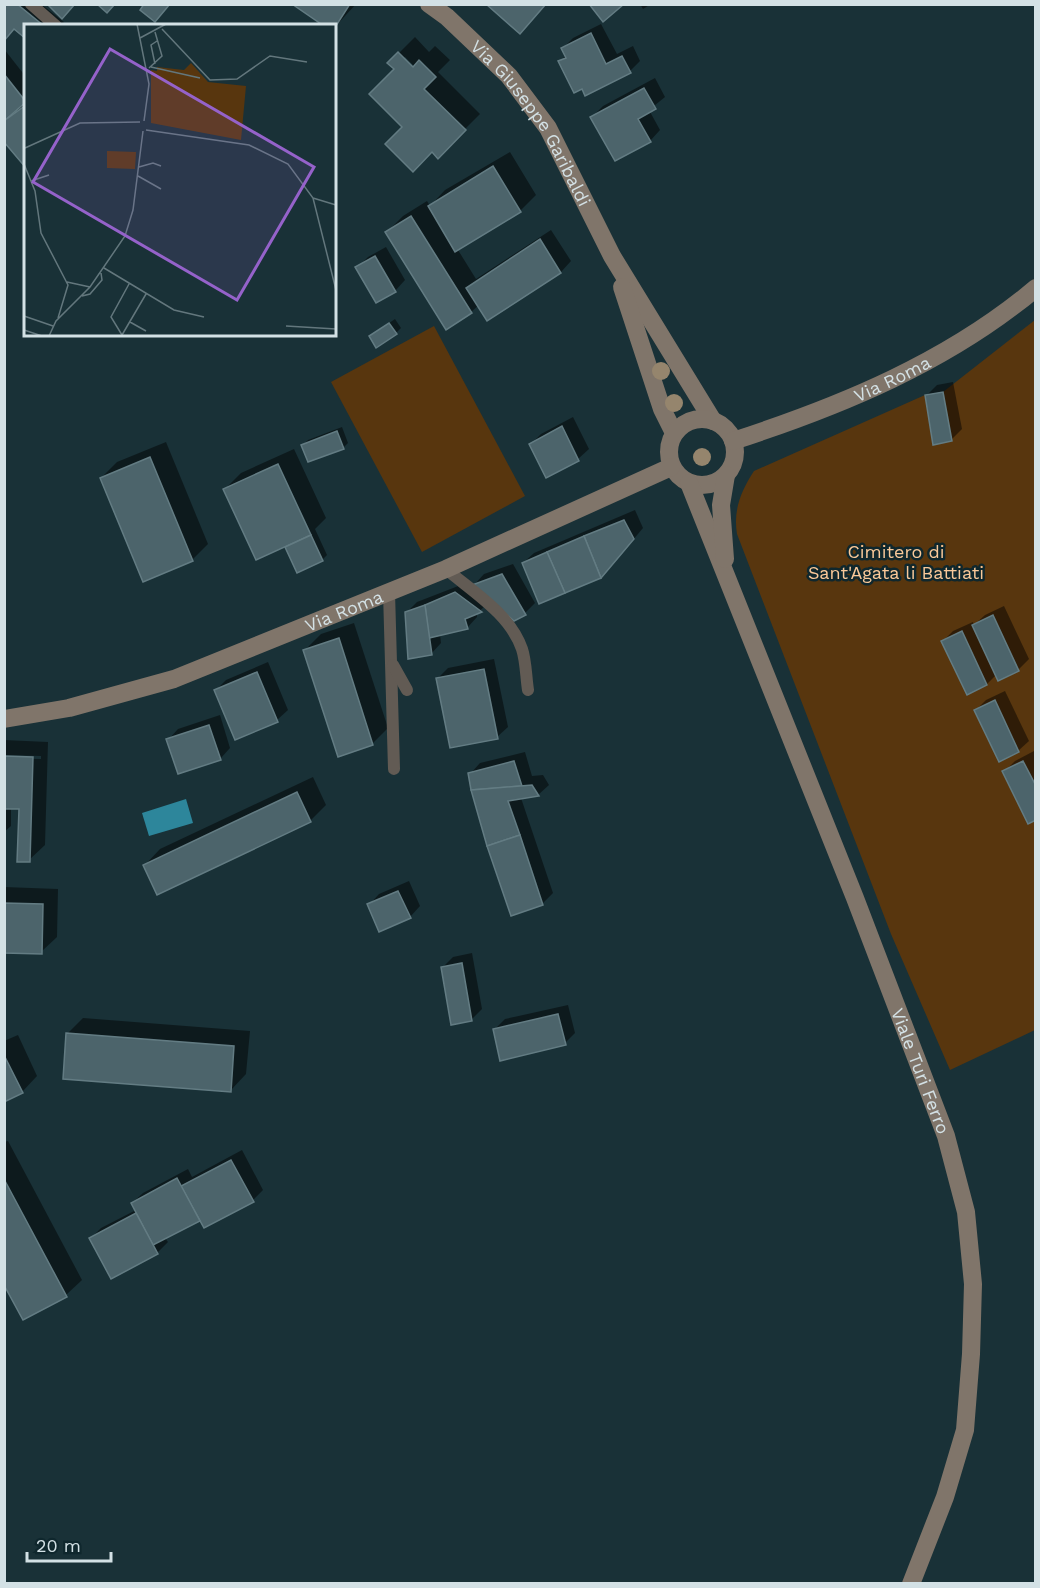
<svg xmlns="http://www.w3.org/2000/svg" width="1040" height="1588" viewBox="0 0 1040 1588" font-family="'Work Sans',sans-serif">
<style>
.green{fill:#58360e}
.water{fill:#2d869b}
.shadow{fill:#0007;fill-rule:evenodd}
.building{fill:#4c646b;stroke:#637c83;stroke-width:1.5}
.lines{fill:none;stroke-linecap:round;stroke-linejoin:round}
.lane{stroke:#625b54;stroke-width:12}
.secondary{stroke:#80756a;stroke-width:18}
.tree{fill:#95856d}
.labels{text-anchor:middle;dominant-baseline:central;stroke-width:5;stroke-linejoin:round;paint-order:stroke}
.street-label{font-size:18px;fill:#d3e1e5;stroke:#0f272d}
.park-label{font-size:18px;fill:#fac999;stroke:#0f272d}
.inset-road{fill:none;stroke:#63777d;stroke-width:1.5}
.view{fill:#9562ca;fill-opacity:0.15;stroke:#9562ca;stroke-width:3}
.inset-edge{fill:none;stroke:#d3e1e5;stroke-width:3}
</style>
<rect width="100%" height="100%" fill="#193137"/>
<g class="green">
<path d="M1035,320V1030L950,1070L891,934L737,534C733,510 741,491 754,471L925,395L943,392Z"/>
<polygon points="434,326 525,496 422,552 331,382"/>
</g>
<polygon class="water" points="186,799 193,823 149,836 142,813"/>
<g class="shadow">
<polygon points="5,4 41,4 64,22 61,26 26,26 15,28 4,40"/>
<polygon points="295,4 356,4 334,28 334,26"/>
<polygon points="640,4 651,4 643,9"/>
<polygon points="601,24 617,54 633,46 640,61 630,71 560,62 566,55 563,48 573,38"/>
<path d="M415,37L429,52L435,46L450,60L438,72L480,114L438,156L404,127L396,69L389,63ZM405,57L419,71L417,73L403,59Z"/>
<polygon points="4,49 26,77 26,166 4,141"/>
<polygon points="655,78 665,97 649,110 660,130 650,141 592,117 603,106"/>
<polygon points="510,152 536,195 520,211 458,250 476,279 551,230 571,261 561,272 488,319 479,305 471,312 387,232 403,216 427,201 430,206 445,190"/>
<polygon points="386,247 405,280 395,291 357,268 368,257"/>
<polygon points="395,319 401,328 396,333 376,332"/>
<polygon points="953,382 962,429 951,440 927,395 937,385"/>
<polygon points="573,417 589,449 578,459 547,476 531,444 541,434"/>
<polygon points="342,427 348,443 343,448 303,445 308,440"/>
<polygon points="166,442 208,544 192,560 101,478 117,462"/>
<polygon points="294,449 326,518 315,529 327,555 322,560 287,547 292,542 225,489 241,473"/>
<polygon points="635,510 643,528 612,565 523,563 534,553"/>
<polygon points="513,564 535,603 525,613 492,600 477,613 477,617 467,628 440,634 441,643 431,654 406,613 417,602 466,583 474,585 484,574"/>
<polygon points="1004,606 1029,659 1018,670 997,674 987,684 967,693 942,642 953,631 973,622 974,625 985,615"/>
<polygon points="354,623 388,728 372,744 305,650 321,634"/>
<polygon points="494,659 508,727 497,737 438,678 448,668"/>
<polygon points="268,662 288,710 277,720 236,738 216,690 226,680"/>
<polygon points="1005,691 1029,741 1018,751 976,710 986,700"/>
<polygon points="220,715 230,748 220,759 168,740 178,729"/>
<polygon points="4,740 48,742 45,845 29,860 20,808 11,808 11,826 4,832 4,758 41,759 41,756 4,755"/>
<polygon points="1034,751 1036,755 1036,818 1004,772 1015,761"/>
<polygon points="525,752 532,776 543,775 549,785 538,795 521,798 553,893 542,904 470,774 480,763"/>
<polygon points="313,777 326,805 310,821 145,865 160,849"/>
<polygon points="409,881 420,906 410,917 369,905 379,894"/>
<polygon points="4,887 58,889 57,937 41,952 4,952"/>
<polygon points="472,953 482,1009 471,1020 443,967 453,957"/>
<polygon points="568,1005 575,1033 565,1043 494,1030 505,1019"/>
<polygon points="83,1018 250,1031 246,1074 231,1090 67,1034"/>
<polygon points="18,1035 37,1076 22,1092 4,1100 4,1041"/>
<polygon points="8,1141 82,1280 66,1295 24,1318 4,1282 4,1142"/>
<polygon points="242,1150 263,1190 253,1200 201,1219 165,1238 168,1242 157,1253 91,1238 101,1228 136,1210 132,1203 143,1193 188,1169 192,1177"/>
</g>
<g class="building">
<polygon points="4,4 17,4 44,26 26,26 26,39 14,29 4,41"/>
<polygon points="47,4 75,4 62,19"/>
<polygon points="97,4 115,4 107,13"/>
<polygon points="144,4 170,4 155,22 140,10"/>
<polygon points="292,4 350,4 334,29 334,26 324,26"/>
<polygon points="486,4 546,4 520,34"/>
<polygon points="589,4 624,4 603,22"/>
<polygon points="591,33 606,64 622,56 631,73 585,96 582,89 574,93 558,61 566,58 561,48"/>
<polygon points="398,52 413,67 419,60 436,77 424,89 466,130 438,159 432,152 413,172 385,144 402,127 369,94 394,69 387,63"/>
<polygon points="4,74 26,102 4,121"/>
<polygon points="644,88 656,109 638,119 651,142 615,161 590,117"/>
<polygon points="26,105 26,168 4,142 4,121"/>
<polygon points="493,166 521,212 455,252 428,206"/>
<polygon points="411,216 472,313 446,330 385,232"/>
<polygon points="540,239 561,273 487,321 466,288"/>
<polygon points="375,256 396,292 376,303 355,267"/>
<polygon points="389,323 397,334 376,348 369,336"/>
<polygon points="943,392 952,441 933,445 925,395"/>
<polygon points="562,426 579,461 546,478 529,444"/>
<polygon points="337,431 344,449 308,462 301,445"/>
<polygon points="150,457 193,561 143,582 100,478"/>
<polygon points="278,464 311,535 256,560 223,489"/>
<polygon points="624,520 634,539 601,578 584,536"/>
<polygon points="311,535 323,561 297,573 285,547"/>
<polygon points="584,536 601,578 565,593 547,552"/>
<polygon points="547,552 565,593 539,604 522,563"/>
<polygon points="502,574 526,615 514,621 472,585"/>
<polygon points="455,592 482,612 465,619 468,629 429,638 425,605"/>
<polygon points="425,605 432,655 408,659 405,612"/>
<polygon points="993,615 1019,671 998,681 972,625"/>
<polygon points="962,631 987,685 967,695 941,641"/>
<polygon points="339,638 373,745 338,757 303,650"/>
<polygon points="484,669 498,739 450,748 436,678"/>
<polygon points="257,672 278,722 235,740 214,690"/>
<polygon points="995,700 1019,752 999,762 974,710"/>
<polygon points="209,725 221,760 178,774 166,739"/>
<polygon points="4,756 33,757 30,862 17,862 19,809 4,809"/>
<polygon points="514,761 522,786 471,790 468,773"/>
<polygon points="1023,761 1036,786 1036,820 1028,824 1002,771"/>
<polygon points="532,785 539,796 508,801 520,835 487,846 471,790"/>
<polygon points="297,792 311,822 157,895 143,865"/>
<polygon points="520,835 543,905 511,916 487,846"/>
<polygon points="398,891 411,918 379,932 367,904"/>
<polygon points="4,903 43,904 42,954 4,953"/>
<polygon points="462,963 472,1021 451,1025 441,967"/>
<polygon points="558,1014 566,1045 500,1061 493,1029"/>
<polygon points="66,1033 234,1046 231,1092 63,1079"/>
<polygon points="4,1055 23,1093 4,1102"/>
<polygon points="231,1160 254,1202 204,1228 181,1186"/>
<polygon points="177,1178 200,1221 153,1245 131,1203"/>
<polygon points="4,1179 67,1297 23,1320 4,1285"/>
<polygon points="136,1213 158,1254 111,1279 89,1238"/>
</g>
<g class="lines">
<g class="lane">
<polyline points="31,4 56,26"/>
<path d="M446,569C473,592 510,614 522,649C526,661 526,677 528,690"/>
<polyline points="389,592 394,769"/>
<polyline points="393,665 407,690"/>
</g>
<g class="secondary">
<path id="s1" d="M429,4L447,17L509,76L548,128L612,256L713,421"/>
<polyline points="622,287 662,409 674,433"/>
<circle cx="702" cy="452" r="33"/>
<path id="s2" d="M733,441C841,406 948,362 1036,288"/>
<path id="s3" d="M689,483L855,898L946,1136L966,1212L973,1284L971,1354L965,1430L945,1497L911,1584"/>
<polyline points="725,559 721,505 726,475"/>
<path id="s4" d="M4,719L69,708L174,679L446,569L671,467"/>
</g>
</g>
<g class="tree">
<circle cx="661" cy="371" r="9"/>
<circle cx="674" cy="403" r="9"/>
<circle cx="702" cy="457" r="9"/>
</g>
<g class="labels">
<g class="street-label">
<text stroke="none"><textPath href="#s1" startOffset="159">Via Giuseppe Garibaldi</textPath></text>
<text stroke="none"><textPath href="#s2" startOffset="171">Via Roma</textPath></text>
<text stroke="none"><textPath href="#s4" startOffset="358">Via Roma</textPath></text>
<text stroke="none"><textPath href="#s3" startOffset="632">Viale Turi Ferro</textPath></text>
</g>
<g class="park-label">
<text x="896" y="551">Cimitero di<tspan x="896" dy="21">Sant'Agata li Battiati</tspan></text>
</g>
</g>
<g transform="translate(24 24)">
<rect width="312" height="312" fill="#193137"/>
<path d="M167,39L184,58L222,62L217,116L127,99V46L133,47V43L160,46ZM83,127L112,128L111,145L83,144Z" fill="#58360e"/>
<path class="inset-road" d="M113,0L125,60L120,97M138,5L186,56L213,55L246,32L283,38M116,14L142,0M131,40L127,21L133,17M127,43L176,54M125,44L138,32L131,8M122,106L225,121L264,140L289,174L312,266M1,124L56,99L116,98M0,140L11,167L17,209L44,261L34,294M115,143L129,139L137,142M114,152L137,165M7,157L25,151M289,174L312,181M80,244L150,286L180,293M43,258L66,263M58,272L66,270L78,256L77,249M0,292L29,302M106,298L122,307M262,302L312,305M0,306L18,312M98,311L87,293L105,260M98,311L122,270M25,312L32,297L66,263L101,212L109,186L119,107"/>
<path class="view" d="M86,25L290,143L213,276L9,158Z"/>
<rect width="312" height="312" class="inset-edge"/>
</g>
<rect width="1040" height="1588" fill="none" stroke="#d3e1e5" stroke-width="12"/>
<path d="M27 1552v9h84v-9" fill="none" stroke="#d3e1e5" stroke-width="3"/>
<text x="36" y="1552" font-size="18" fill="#d3e1e5" stroke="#0f272d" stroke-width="4.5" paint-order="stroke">20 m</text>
</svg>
